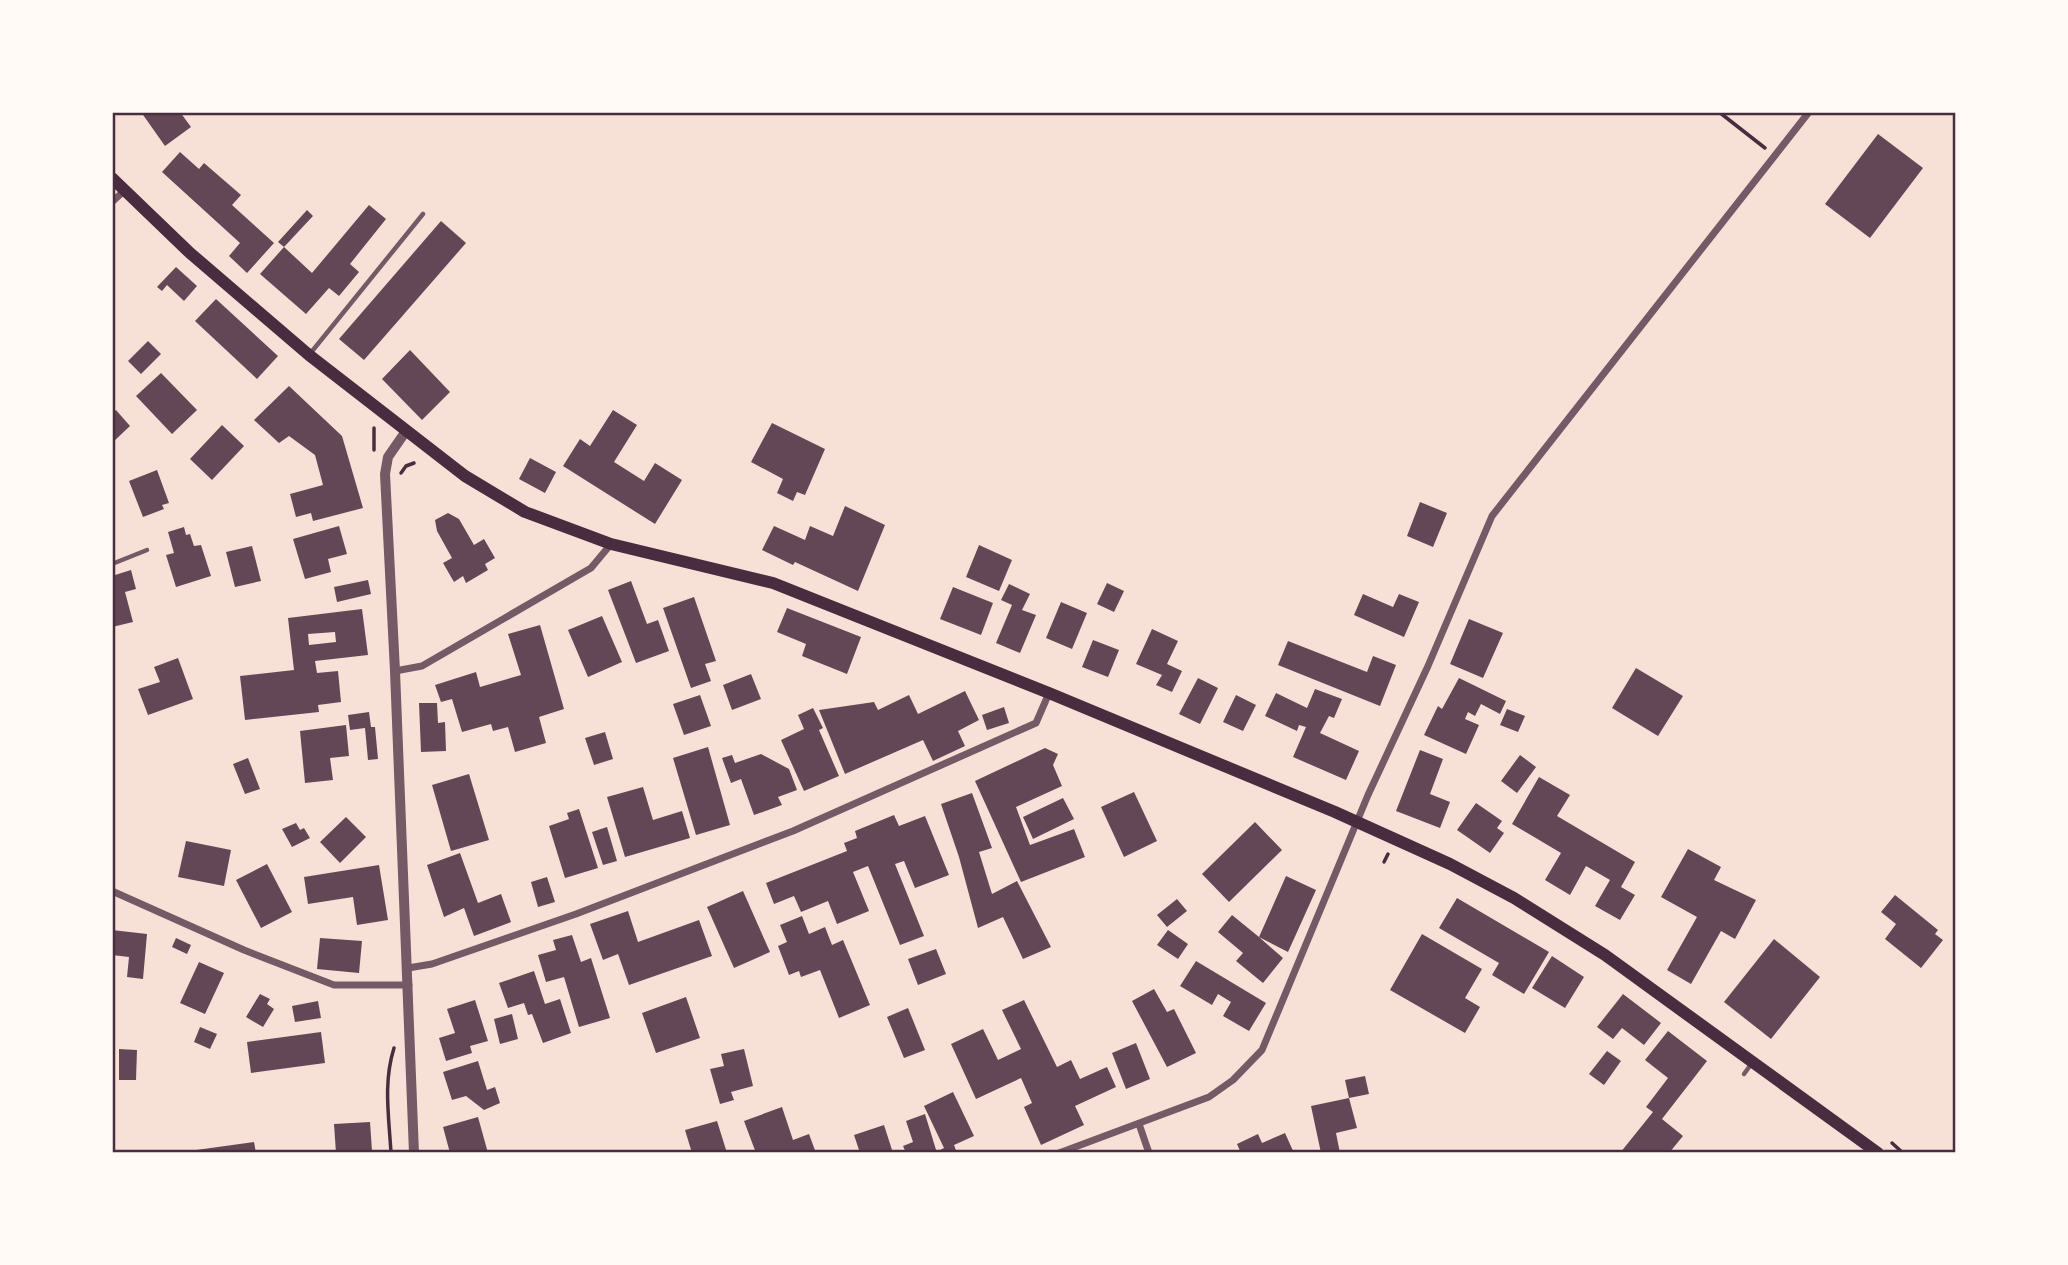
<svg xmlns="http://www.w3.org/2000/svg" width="2068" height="1265" viewBox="0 0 2068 1265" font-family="Helvetica,sans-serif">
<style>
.building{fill:#644757;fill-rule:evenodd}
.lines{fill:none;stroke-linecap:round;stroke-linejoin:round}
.path{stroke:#4a2c40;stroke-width:3.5}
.service{stroke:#755966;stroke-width:4.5}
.minor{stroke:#755966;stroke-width:7}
.tertiary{stroke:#755966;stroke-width:10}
.primary{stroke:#4a2c40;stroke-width:12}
.neatline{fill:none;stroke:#4a2c40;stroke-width:2.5}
</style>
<rect width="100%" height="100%" fill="#f7e1d7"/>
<g class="building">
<polygon points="141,112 180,112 191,127 165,146"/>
<polygon points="1878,134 1923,168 1870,238 1825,204"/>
<polygon points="180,152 199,169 204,163 241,195 232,205 274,243 247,273 229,256 240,243 162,172"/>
<polygon points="369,205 386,219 350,264 359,272 339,296 329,288 306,314 260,274 284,247 312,273"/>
<polygon points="307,210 313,216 284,247 278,242"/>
<polygon points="441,221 466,243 364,360 339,339"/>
<polygon points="176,267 197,286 184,301 167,285 162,291 157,287"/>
<polygon points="216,299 278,356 257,379 195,321"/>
<polygon points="148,341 161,354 141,374 128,361"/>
<polygon points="410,350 450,392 422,420 382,379"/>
<polygon points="161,373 197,410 172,434 136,396"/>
<polygon points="289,386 342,436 363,508 313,521 311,513 296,517 290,494 323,485 315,455 289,436 279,443 254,420"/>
<polygon points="116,410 130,426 112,443 112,414"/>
<polygon points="613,410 637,425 614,462 644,481 655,463 682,480 655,524 563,466 580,439 590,446"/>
<polygon points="772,423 825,449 805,495 797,492 793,501 777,493 783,479 751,462"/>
<polygon points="222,425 244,446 212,480 190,459"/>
<polygon points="530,458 556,472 545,493 519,479"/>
<polygon points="157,470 169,503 162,505 164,509 143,517 129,481"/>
<polygon points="1420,502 1447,513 1433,547 1407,536"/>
<polygon points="845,506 885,525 858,591 795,562 793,565 762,550 774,526 805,540 810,526 833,536"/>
<polygon points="448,513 459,519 474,545 484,539 495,558 485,564 488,570 466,583 463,576 454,582 443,563 452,558 437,531 435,520"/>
<polygon points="339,526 347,554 328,559 331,572 305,579 293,539"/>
<polygon points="184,527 186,535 190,534 194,546 201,545 211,576 176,587 166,555 174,553 168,532"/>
<polygon points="979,545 1012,560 999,591 966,577"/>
<polygon points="252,546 261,581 235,587 226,552"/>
<polygon points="131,570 136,589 125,592 133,622 112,627 112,576"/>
<polygon points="368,580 371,594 337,602 334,587"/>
<polygon points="631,581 647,624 658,620 669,651 636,663 608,590"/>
<polygon points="1107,583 1124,591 1114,612 1097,604"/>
<polygon points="1009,584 1030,594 1022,610 1036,615 1020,653 996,643 1012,605 1001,600"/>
<polygon points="953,587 993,603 981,635 940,619"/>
<polygon points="1363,594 1393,607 1399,594 1419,602 1404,637 1354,615"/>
<polygon points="694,597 716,661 705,664 711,681 691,688 663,608"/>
<polygon points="1061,602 1087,613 1072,649 1046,638"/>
<polygon points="787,608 861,637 847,674 802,656 806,644 777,632"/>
<path d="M362,609L368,655L315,661L317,673L338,671L341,702L318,705L319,712L245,720L240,676L294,670L288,618ZM335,632L336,642L309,645L308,634Z"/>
<polygon points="602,616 622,662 588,677 568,630"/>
<polygon points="1469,619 1503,633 1483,678 1450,664"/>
<polygon points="540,625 564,709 539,717 546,743 515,752 508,727 493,731 491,724 462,732 452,699 441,702 435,685 476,672 480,687 521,675 508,634"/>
<polygon points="1152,629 1178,641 1167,664 1182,671 1172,692 1156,685 1162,675 1136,664"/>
<polygon points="1093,640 1119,650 1108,677 1082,667"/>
<polygon points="1288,641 1367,672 1373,656 1396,665 1380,706 1278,665"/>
<polygon points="178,658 193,699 148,715 138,689 160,682 154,667"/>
<polygon points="1636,668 1683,696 1658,736 1612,708"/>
<polygon points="751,674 761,699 732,710 723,685"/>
<polygon points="1198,678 1218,688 1200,724 1179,714"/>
<polygon points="1459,678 1506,701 1500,714 1481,704 1475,716 1468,712 1465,719 1479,725 1466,754 1424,735 1438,706 1442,709"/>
<polygon points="1315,689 1342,699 1334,718 1329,716 1320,733 1359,751 1346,780 1293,757 1306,727 1299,725 1297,731 1265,716 1276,693 1307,708"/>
<polygon points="965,691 979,720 958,731 965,746 933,761 923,740 845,774 819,710 874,702 878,710 909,695 918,714"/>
<polygon points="700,695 711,726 684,735 673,704"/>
<polygon points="1236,695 1256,705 1243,731 1223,722"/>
<polygon points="419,703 437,703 438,723 445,722 446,751 421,752"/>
<polygon points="1004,707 1009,723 987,730 982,715"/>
<polygon points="813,708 823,728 819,730 839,776 804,791 781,740 804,729 798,715"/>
<polygon points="1507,709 1525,716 1518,732 1500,725"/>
<polygon points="369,712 371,727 375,727 378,759 368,760 365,728 350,730 348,715"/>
<polygon points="346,725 349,756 330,758 333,780 305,783 300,731"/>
<polygon points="605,732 613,759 594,765 585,738"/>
<polygon points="708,747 730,825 696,835 673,758"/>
<polygon points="1045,748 1058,754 1053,765 1062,786 1016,807 1030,845 1074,829 1085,857 1021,882 975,781"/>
<polygon points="1420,750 1443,759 1430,794 1450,802 1440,828 1396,811"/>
<polygon points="761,754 789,769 797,790 778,797 782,805 754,815 741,779 731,783 722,758 732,755 735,763"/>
<polygon points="1520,755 1536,767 1517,793 1501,781"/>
<polygon points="248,758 260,789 245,794 233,764"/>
<polygon points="469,774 489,840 451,851 432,785"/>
<polygon points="1539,777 1570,795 1557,816 1635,862 1621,887 1635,895 1620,920 1595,906 1610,880 1586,866 1570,895 1545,880 1561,853 1512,824"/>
<polygon points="643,787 653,820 682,811 690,838 625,857 607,797"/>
<polygon points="1134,792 1157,841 1124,857 1101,807"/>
<polygon points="972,793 992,848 979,852 992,894 1017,881 1051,947 1023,959 1003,917 978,928 959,857 941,804"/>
<polygon points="1063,798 1074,819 1033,839 1023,817"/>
<polygon points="1476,803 1502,821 1497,828 1504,833 1490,853 1457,830"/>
<polygon points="579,809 598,868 565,878 549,826 569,819 567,813"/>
<polygon points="894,815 899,826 925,816 949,875 915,888 904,861 895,864 924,936 900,945 868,866 853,872 869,911 837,924 828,901 801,912 794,896 774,904 766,883 847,851 844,843 857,838 855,831"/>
<polygon points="346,817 366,837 340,863 320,842"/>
<polygon points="1255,822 1282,850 1229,902 1202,874"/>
<polygon points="296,823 300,830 304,828 310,838 292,847 282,829"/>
<polygon points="607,827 617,861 603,865 592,832"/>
<polygon points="186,841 231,850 224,886 178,877"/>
<polygon points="1688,849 1721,867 1714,880 1756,900 1735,939 1721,931 1691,984 1667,970 1697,917 1661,897"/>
<polygon points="460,853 478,903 501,894 511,922 474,936 464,908 444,917 427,865"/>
<polygon points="267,864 292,912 261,928 236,880"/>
<polygon points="379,865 388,920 357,925 353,897 308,904 304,877"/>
<polygon points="1286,876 1316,890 1288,952 1259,937 1283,958 1263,983 1236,961 1243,953 1218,932 1232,915 1259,937"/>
<polygon points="547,877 555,902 538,907 531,882"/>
<polygon points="743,891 770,952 734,968 707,907"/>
<polygon points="1895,895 1938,930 1935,934 1943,940 1921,968 1885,939 1896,924 1881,912"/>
<polygon points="1457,898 1549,952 1524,994 1492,975 1499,963 1439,928"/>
<polygon points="1177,899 1187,911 1167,927 1157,915"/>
<polygon points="628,911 638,942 699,920 712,956 629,985 618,954 603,960 590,924"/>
<polygon points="802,916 809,934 825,927 832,945 843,940 870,1005 839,1018 820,970 801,977 799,971 789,975 778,946 787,942 780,925"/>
<polygon points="112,930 147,934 143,979 127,977 129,957 112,955"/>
<polygon points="1168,930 1188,944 1178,959 1157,945"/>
<polygon points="1422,934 1482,969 1465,998 1480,1007 1465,1033 1390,990"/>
<polygon points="572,935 581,962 591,958 610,1018 579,1027 564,977 546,982 538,955 556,950 553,940"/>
<polygon points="176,938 191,945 187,954 172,947"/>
<polygon points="320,938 362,941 359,973 317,969"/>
<polygon points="1774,939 1820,977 1771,1039 1724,1002"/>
<polygon points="936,949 946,974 918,985 908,959"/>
<polygon points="1552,956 1584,977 1565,1008 1532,988"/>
<polygon points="1196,961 1266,1003 1249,1031 1223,1016 1231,1002 1218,994 1212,1005 1180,986"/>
<polygon points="199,962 224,973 205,1014 180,1003"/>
<polygon points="534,971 545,1004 560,999 571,1033 543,1043 532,1014 528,1015 524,1003 508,1008 499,983"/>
<polygon points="1154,989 1167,1012 1174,1009 1196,1053 1167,1067 1132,1001"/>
<polygon points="260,994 270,999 267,1004 274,1009 263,1027 246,1017"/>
<polygon points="1623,994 1661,1023 1644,1045 1622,1028 1613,1039 1597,1027"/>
<polygon points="686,997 700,1038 656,1053 642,1013"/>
<polygon points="475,1000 488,1041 470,1046 472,1053 446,1061 439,1038 455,1033 447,1009"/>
<polygon points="1024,1000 1057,1067 1071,1060 1080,1079 1107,1067 1116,1087 1075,1106 1084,1125 1041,1145 1024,1107 1032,1103 1021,1078 976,1099 951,1044 983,1029 998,1060 1021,1049 1002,1010"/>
<polygon points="318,1001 321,1018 295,1022 292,1006"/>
<polygon points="908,1008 925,1050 904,1058 887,1017"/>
<polygon points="512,1014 518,1039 500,1044 494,1019"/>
<polygon points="200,1027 217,1034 210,1049 194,1042"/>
<polygon points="1668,1031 1707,1061 1662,1119 1683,1136 1669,1153 1620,1153 1653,1112 1646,1107 1668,1078 1645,1060"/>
<polygon points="321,1032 325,1063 251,1073 247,1042"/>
<polygon points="1136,1043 1150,1079 1126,1089 1112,1053"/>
<polygon points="119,1049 137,1050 136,1080 119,1080"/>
<polygon points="744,1049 753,1086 731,1092 734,1100 720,1104 710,1069 724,1066 721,1054"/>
<polygon points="1607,1051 1621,1061 1604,1085 1589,1074"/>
<polygon points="478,1061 487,1090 495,1087 500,1103 484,1110 466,1096 452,1100 443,1072"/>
<polygon points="1365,1076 1369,1094 1349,1098 1345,1080"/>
<polygon points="953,1092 974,1136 954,1145 957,1153 941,1153 940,1150 944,1148 924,1106"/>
<polygon points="1349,1098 1357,1128 1336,1133 1340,1153 1321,1153 1311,1106"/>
<polygon points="782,1107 793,1140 809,1134 816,1153 756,1153 744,1121"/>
<polygon points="925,1114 937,1153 906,1153 903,1146 913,1142 906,1121"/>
<polygon points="478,1117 488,1153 450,1153 443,1127"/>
<polygon points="717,1121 727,1153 692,1153 685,1130"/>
<polygon points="370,1122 372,1151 336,1153 334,1124"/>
<polygon points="884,1125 893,1153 860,1153 854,1135"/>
<polygon points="1285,1133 1294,1153 1241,1153 1237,1144 1258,1134 1262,1143"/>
<polygon points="254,1142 256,1153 189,1153 189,1151"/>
</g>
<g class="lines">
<g class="path">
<polyline points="1719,112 1765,148"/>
<polyline points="374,450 374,428"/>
<polyline points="401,473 406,466 414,463"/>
<polyline points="1384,862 1388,854"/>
<polyline points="1892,1143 1903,1153"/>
<path d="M391,1153C389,1117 383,1083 394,1048"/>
</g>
<g class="service">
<polyline points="309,355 423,214"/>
<polyline points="112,564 147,550"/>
<polyline points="1744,1074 1752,1063"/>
</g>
<g class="minor">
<polyline points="112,202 124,191"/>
<polyline points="395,671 422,666 591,568 611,544"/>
<polyline points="112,891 244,950 334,985 409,985"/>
<polyline points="408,968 432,964 576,914 793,831 1036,723 1049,693"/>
<polyline points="1139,1124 1149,1153"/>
<polyline points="1059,1153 1209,1097 1233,1080 1262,1050 1368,795 1428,666 1492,516 1809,112"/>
</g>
<polyline class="tertiary" points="406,431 388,457 385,474 395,671 414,1153"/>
<polyline class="primary" points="112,178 190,253 309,355 465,476 525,512 611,544 773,583 1049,693 1335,812 1450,864 1514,898 1605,955 1878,1153"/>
</g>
<rect width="2068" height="1265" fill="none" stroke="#fffaf5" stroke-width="228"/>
<rect x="114" y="114" width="1840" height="1037" class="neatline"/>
</svg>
